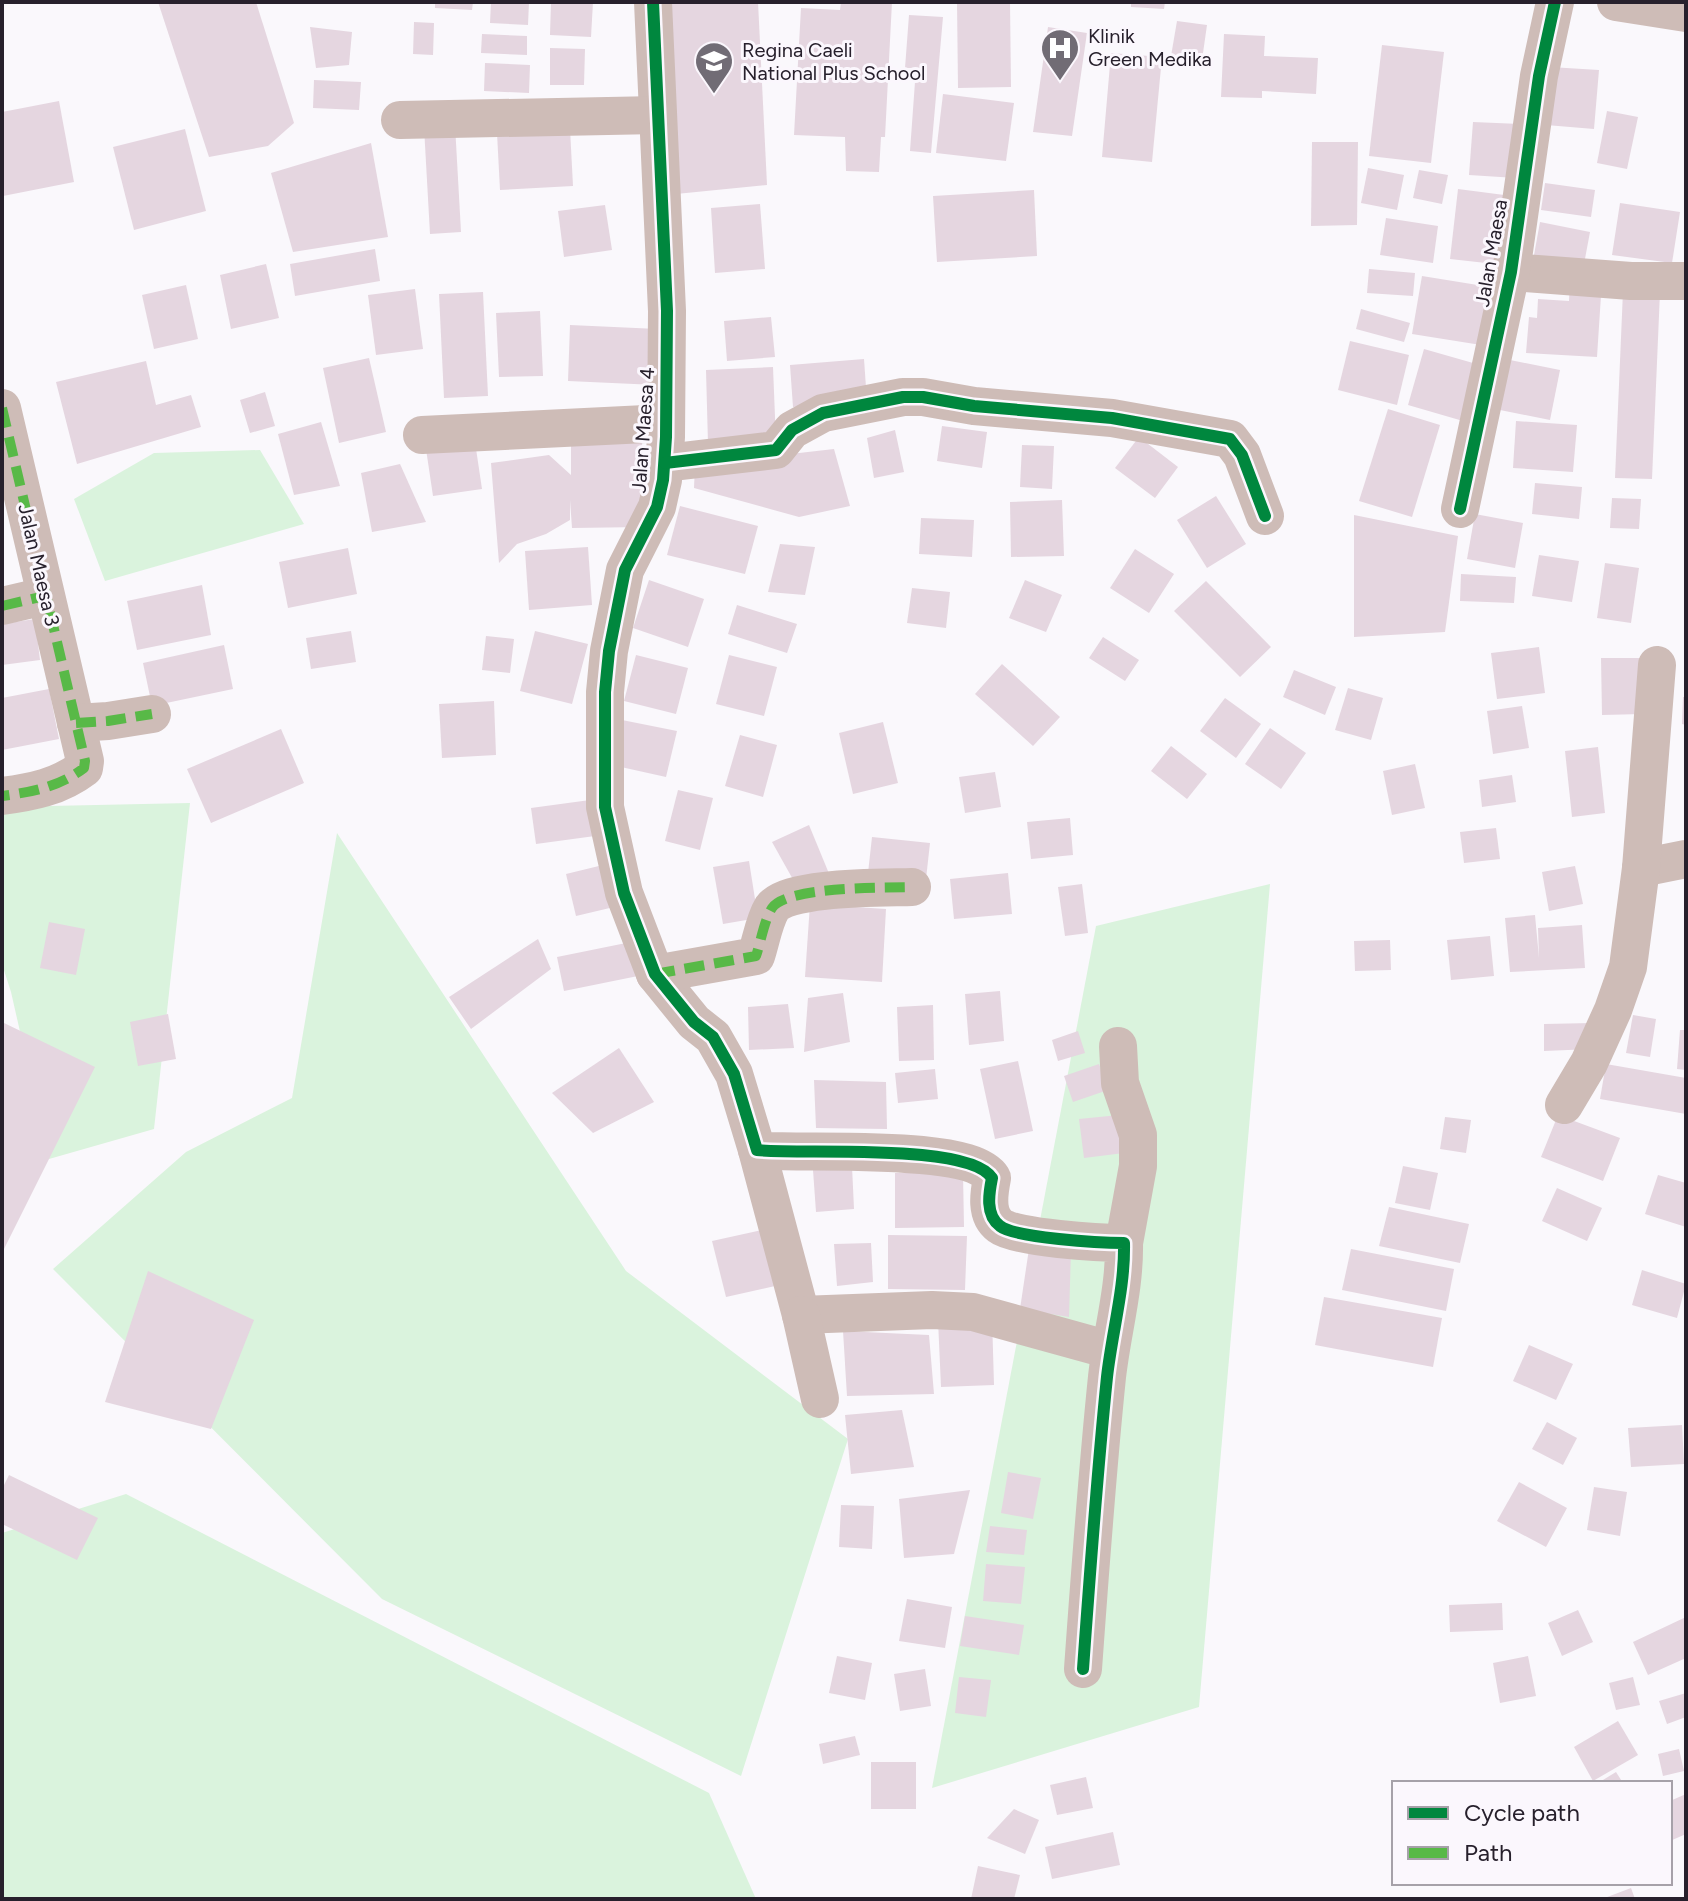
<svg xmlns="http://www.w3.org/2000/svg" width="1688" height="1901" viewBox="0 0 1688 1901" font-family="Figtree,sans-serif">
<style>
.green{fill:#daf3dd}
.building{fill:#e5d6e0}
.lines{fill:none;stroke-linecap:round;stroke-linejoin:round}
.minor{stroke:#cebcb7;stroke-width:38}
.quiet{stroke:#58b947;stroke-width:10;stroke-dasharray:20 10;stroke-linecap:butt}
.cycleway-casing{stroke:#fbf7fd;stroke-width:17}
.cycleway{stroke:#00873e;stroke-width:12}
.labels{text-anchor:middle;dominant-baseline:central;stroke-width:6;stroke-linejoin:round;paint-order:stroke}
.poi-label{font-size:20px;fill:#27202c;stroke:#fbf7fd;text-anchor:start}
.street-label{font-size:20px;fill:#27202c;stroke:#fbf7fd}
</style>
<rect width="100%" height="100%" fill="#faf8fc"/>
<g class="green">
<polygon points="260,450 304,524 105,581 74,499 154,453"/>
<polygon points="190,803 154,1129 49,1159 11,992 2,964 2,807"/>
<polygon points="337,833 626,1271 848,1439 741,1776 382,1599 53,1269 186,1152 292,1098"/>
<polygon points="1270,884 1199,1707 932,1788 1096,926"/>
<polygon points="126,1494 709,1793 756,1899 2,1899 2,1533"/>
</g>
<g class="building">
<polygon points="158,2 256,2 294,123 268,146 209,157"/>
<polygon points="435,2 473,2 472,10 435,8"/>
<polygon points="491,2 529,2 528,25 490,23"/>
<polygon points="551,2 593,2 591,37 550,35"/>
<polygon points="671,2 758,2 767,185 666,195"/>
<polygon points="841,2 892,2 885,137 881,137 879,172 846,171 845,137 794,135 801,8 840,10"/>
<polygon points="957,2 1010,2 1011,87 958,88"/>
<polygon points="1131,2 1165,2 1164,9 1131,7"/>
<polygon points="909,15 943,17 931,153 910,151 916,68 905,68"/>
<polygon points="1177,21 1207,25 1201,67 1170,62"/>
<polygon points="414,22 434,23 433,55 413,54"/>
<polygon points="310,27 352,32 349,65 316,68"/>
<polygon points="1048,27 1087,33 1072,136 1033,132"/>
<polygon points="482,34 527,36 527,55 481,53"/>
<polygon points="1224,34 1265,36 1264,56 1318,58 1316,94 1262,91 1262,98 1221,97"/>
<polygon points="1382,45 1444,52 1431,163 1369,156"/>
<polygon points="550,48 585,49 584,85 550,85"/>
<polygon points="1111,53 1162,57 1152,162 1102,157"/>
<polygon points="485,63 530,65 529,93 484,91"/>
<polygon points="1550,67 1599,70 1594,129 1546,125"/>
<polygon points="314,80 361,82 359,110 313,108"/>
<polygon points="943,94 1014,103 1006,161 936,153"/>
<polygon points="59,101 74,182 3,196 2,112"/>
<polygon points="1607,111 1638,117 1627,169 1597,163"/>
<polygon points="1473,122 1520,124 1516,178 1469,175"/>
<polygon points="455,125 461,232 430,234 424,127"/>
<polygon points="185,129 206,211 134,230 113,147"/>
<polygon points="570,129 573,186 500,190 497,133"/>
<polygon points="1312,142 1358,142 1357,225 1311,226"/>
<polygon points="371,143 388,237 293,252 271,173"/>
<polygon points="1368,168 1404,175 1397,210 1361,203"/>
<polygon points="1419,170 1448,175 1442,204 1413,198"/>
<polygon points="1545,183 1595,190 1591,217 1541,210"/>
<polygon points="1458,189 1512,196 1504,265 1450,259"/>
<polygon points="1034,190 1037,256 937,262 933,196"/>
<polygon points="1620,203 1680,212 1672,263 1612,255"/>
<polygon points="760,204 765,269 715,273 711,208"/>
<polygon points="605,205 612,250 564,257 558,211"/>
<polygon points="1386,218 1438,226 1433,263 1380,255"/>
<polygon points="1540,222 1590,232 1584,264 1534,255"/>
<polygon points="375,249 380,281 295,296 290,264"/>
<polygon points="266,264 279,318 231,329 220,275"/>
<polygon points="1369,269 1415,273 1413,296 1367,293"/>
<polygon points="1422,276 1490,287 1481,345 1412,334"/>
<polygon points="1570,278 1602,280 1597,357 1526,353 1529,317 1537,318 1538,299 1569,301"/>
<polygon points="186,285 198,339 154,349 142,295"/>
<polygon points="415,289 423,349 376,355 368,295"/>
<polygon points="1623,291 1660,292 1652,479 1615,478"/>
<polygon points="483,292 488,396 444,398 439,294"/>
<polygon points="1361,309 1410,323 1404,342 1356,329"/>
<polygon points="540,311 543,376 499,377 496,313"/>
<polygon points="771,317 775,357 727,361 724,321"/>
<polygon points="570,325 658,329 656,385 568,381"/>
<polygon points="1350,341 1409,355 1397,405 1338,390"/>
<polygon points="1424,349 1480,365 1463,421 1408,405"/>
<polygon points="369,358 386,432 339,443 323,368"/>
<polygon points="864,359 867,402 793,407 790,365"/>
<polygon points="1510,360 1560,370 1550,420 1500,410"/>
<polygon points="146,361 156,405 191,395 201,427 77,464 56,382"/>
<polygon points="773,367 776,442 708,444 706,370"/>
<polygon points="265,392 275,426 250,433 240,400"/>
<polygon points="1388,409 1440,425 1412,517 1359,501"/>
<polygon points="1516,421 1577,425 1573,472 1513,468"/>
<polygon points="321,422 340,486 294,495 278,434"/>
<polygon points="942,426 987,432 982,468 937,461"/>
<polygon points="895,430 904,472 874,478 867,438"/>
<polygon points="1139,437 1178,467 1155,498 1115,468"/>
<polygon points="642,438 643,527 572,528 570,500 570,520 546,534 517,544 499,563 491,463 549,455 571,475 571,439"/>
<polygon points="475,442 482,489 433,496 426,449"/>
<polygon points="1022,445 1054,446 1052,489 1020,487"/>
<polygon points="834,449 850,506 799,517 694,488 695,465"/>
<polygon points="400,464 426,522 372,532 361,473"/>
<polygon points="1535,483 1582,487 1579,519 1532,514"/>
<polygon points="1216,496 1246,544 1207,568 1177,520"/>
<polygon points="1612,498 1641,499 1639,529 1610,528"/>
<polygon points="1062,500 1064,556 1011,557 1010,502"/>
<polygon points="680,506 758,526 745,574 667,555"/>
<polygon points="1475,514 1523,523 1515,568 1467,559"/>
<polygon points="1354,515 1458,536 1445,632 1354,637"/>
<polygon points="921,518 974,520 972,557 919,554"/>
<polygon points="780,544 815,547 805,595 768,592"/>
<polygon points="588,547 592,605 529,610 525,551"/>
<polygon points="348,548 357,594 288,608 279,562"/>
<polygon points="1135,549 1174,574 1149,613 1110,588"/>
<polygon points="1539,555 1579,561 1572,602 1532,596"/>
<polygon points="1605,563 1639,568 1631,623 1597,618"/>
<polygon points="1461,574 1516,577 1514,603 1460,601"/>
<polygon points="649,580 704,599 688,647 633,628"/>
<polygon points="1025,580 1062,595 1046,632 1009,618"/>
<polygon points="1206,581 1271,647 1240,677 1174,611"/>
<polygon points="202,585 211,635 137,650 127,601"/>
<polygon points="912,588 950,592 946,628 907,623"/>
<polygon points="737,605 797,624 787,653 728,634"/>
<polygon points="35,619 40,660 2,665 2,624"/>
<polygon points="351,631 356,662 311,669 306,638"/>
<polygon points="535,631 588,644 572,704 520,691"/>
<polygon points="486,636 514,639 510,673 482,670"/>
<polygon points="1103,637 1139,660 1125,681 1089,658"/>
<polygon points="224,645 233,689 152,706 143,663"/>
<polygon points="1539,647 1545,693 1497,699 1491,653"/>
<polygon points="636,655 688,668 676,714 624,701"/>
<polygon points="729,655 777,667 764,716 716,704"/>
<polygon points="1601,658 1642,658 1643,714 1602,715"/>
<polygon points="1002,664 1060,717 1033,746 975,694"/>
<polygon points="1294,670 1336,687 1325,715 1283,697"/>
<polygon points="1348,688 1383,698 1371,740 1335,730"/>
<polygon points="49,689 59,739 2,750 2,698"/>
<polygon points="1683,697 1686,697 1686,725 1682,724"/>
<polygon points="1225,698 1261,724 1236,758 1200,731"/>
<polygon points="494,701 496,755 442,758 439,704"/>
<polygon points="1522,706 1529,748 1493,754 1487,711"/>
<polygon points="622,720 677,731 666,777 612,765"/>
<polygon points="883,722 898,783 853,794 839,733"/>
<polygon points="1270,728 1306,753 1281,789 1245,764"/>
<polygon points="281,729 304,783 211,823 187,769"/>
<polygon points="740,735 777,745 763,797 725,786"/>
<polygon points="1171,746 1207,774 1187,799 1151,771"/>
<polygon points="1598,747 1605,813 1572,817 1565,751"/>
<polygon points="1415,764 1425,808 1392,815 1383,771"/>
<polygon points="995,772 1001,807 965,813 959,777"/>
<polygon points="1512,775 1516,802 1482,807 1479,780"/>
<polygon points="678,790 713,798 700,850 665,841"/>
<polygon points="590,800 595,836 536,844 531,808"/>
<polygon points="1070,818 1073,855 1031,859 1027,822"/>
<polygon points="809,825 830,876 800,892 772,842"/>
<polygon points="1496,828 1500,859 1464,863 1460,832"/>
<polygon points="872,837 930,843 926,879 868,873"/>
<polygon points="749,861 758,918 723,924 713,867"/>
<polygon points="603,865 614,907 576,916 566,874"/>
<polygon points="1575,866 1583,904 1549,911 1542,872"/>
<polygon points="1008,873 1012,914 954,919 950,879"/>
<polygon points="1082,884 1088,933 1065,936 1058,887"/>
<polygon points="810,904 886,909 882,982 805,977"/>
<polygon points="1535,915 1539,958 1538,928 1582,925 1585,968 1510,972 1505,918"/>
<polygon points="49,922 85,929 76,975 40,968"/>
<polygon points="1490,936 1494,976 1451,980 1447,940"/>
<polygon points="538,939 551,969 471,1029 449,997"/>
<polygon points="1390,940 1391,970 1355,971 1354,941"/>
<polygon points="631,942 638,976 564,991 557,957"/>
<polygon points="1000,991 1004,1041 969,1045 965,994"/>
<polygon points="843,993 850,1042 804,1052 808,998"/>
<polygon points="788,1004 794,1048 749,1050 748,1007"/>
<polygon points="933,1005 934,1060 899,1061 897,1007"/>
<polygon points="168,1014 176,1059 138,1066 130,1022"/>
<polygon points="1633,1015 1656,1019 1650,1057 1626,1053"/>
<polygon points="2,1022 95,1067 2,1253"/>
<polygon points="1592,1023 1592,1049 1544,1051 1544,1024"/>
<polygon points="1680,1030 1686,1030 1686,1070 1677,1069"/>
<polygon points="1078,1031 1085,1053 1058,1061 1052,1040"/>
<polygon points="619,1048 654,1102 593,1133 552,1093"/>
<polygon points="1018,1061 1033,1131 995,1139 980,1069"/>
<polygon points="1099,1064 1108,1090 1073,1102 1064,1076"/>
<polygon points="1606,1064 1686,1078 1686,1114 1600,1099"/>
<polygon points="935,1069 938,1099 898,1103 895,1073"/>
<polygon points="814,1080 886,1082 887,1129 816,1128"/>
<polygon points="1119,1115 1124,1153 1084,1158 1079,1119"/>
<polygon points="1558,1115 1620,1138 1603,1181 1541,1157"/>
<polygon points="1445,1117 1471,1120 1466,1153 1440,1149"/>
<polygon points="852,1166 854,1209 816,1212 813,1170"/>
<polygon points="1403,1166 1438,1173 1430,1210 1395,1203"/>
<polygon points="895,1173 963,1173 964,1227 895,1228"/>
<polygon points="1658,1175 1686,1183 1686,1227 1645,1214"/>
<polygon points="1557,1188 1602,1208 1587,1241 1542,1221"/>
<polygon points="1389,1207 1469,1224 1460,1263 1379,1246"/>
<polygon points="762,1230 775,1286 726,1297 712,1241"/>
<polygon points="888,1235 967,1236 965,1290 888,1289"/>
<polygon points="1030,1242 1071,1250 1069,1317 1020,1309"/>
<polygon points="871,1243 873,1282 837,1286 834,1244"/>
<polygon points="1351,1249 1454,1269 1446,1311 1342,1290"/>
<polygon points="1642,1270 1686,1284 1677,1318 1632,1305"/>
<polygon points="148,1271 254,1320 211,1429 105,1402"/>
<polygon points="1324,1297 1442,1318 1433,1367 1315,1345"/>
<polygon points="992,1317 994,1385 941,1387 938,1320"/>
<polygon points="843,1331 929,1335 934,1394 847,1396"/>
<polygon points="1529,1345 1573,1364 1556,1400 1513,1381"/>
<polygon points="902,1410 914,1467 851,1474 845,1415"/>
<polygon points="1547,1422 1577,1438 1563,1465 1532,1449"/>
<polygon points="1682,1425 1684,1464 1631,1467 1628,1428"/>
<polygon points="1008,1472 1041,1478 1033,1519 1001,1513"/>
<polygon points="9,1475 98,1518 77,1560 2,1524 2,1489"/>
<polygon points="1519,1482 1567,1508 1546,1547 1497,1521"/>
<polygon points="1594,1487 1627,1492 1620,1536 1587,1530"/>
<polygon points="970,1490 954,1554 904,1558 899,1499"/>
<polygon points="841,1505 874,1506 872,1549 839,1547"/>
<polygon points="990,1526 1027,1530 1024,1555 986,1552"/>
<polygon points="986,1564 1025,1567 1021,1604 983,1601"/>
<polygon points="907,1599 952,1607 945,1648 899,1641"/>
<polygon points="1502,1603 1503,1630 1450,1632 1449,1605"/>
<polygon points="1578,1610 1593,1642 1562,1656 1548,1623"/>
<polygon points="965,1616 1024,1625 1019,1655 960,1646"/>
<polygon points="1686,1617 1686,1658 1648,1675 1633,1642"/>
<polygon points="837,1656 872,1663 865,1700 829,1693"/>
<polygon points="1528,1656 1536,1696 1500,1703 1493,1663"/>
<polygon points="925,1669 931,1706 900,1711 894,1674"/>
<polygon points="959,1677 991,1680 986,1717 955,1713"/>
<polygon points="1633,1677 1640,1705 1616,1710 1609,1683"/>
<polygon points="1686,1693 1686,1717 1667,1724 1659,1701"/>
<polygon points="1618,1721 1638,1755 1593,1781 1574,1747"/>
<polygon points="855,1736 860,1755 823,1764 819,1744"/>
<polygon points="1679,1749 1684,1771 1663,1776 1658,1754"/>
<rect x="871" y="1762" width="45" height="47"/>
<polygon points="1616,1772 1623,1783 1598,1783"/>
<polygon points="1086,1777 1093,1808 1057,1815 1050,1785"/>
<polygon points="1686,1794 1686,1834 1670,1841 1670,1801"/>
<polygon points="1014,1809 1039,1820 1025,1854 987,1838"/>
<polygon points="1113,1832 1120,1865 1052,1879 1045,1847"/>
<polygon points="978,1866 1020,1875 1014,1899 971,1899"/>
<polygon points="1631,1888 1635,1899 1602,1899"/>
</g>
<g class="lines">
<g class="minor">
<path d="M653,2L667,311L666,437L663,480L657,507L625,570L609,651L605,692V807L624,893L655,974L694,1022L713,1037L734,1074L757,1150C801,1155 969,1142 992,1178C989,1193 985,1215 1000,1226C1015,1238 1101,1243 1124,1243C1125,1288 1112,1332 1107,1377C1097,1474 1090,1571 1083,1669"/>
<polyline points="1616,2 1686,13"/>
<polyline points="400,120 658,115"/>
<polyline points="1511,272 1631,281 1686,281"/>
<path d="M2,408L85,761L84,768C59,787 32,792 2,796"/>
<polyline points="422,435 666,423"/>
<polyline points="665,463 776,450 792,430 823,413 903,397 923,397 974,406 1112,418 1230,439 1242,455 1265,516"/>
<polyline points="1460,509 1511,272 1539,76 1555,2"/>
<polyline points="2,606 45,596"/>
<polyline points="76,723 108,721 152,714"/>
<polyline points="1641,868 1686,859"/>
<path d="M655,974L756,956C761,941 764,921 772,908C787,886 884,888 912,887"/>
<polyline points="1118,1046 1120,1083 1138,1135 1138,1166 1124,1243"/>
<polyline points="1564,1105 1589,1063 1613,1010 1628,967 1641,868 1657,665"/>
<polyline points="757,1150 801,1315 932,1310 973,1312 1110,1350"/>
<polyline points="801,1315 820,1399"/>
</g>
<g class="quiet">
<path d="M2,408L85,761L84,768C59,787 32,792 2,796"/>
<polyline points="2,606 45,596"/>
<polyline points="76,723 108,721 152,714"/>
<path d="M655,974L756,956C761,941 764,921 772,908C787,886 884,888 912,887"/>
</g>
<g class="cycleway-casing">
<g id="cycleway">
<path d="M653,2L667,311L666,437L663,480L657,507L625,570L609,651L605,692V807L624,893L655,974L694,1022L713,1037L734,1074L757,1150C801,1155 969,1142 992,1178C989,1193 985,1215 1000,1226C1015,1238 1101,1243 1124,1243C1125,1288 1112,1332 1107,1377C1097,1474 1090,1571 1083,1669"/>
<polyline points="665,463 776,450 792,430 823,413 903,397 923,397 974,406 1112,418 1230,439 1242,455 1265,516"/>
<polyline points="1460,509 1511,272 1539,76 1555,2"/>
</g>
</g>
<use href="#cycleway" class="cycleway"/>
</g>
<defs>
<g id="hospital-pin" transform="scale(2)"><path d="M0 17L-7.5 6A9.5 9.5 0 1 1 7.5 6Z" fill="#716c75" stroke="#fbf7fd"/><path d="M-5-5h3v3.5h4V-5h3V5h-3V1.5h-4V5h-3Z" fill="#fff"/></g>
<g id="school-pin" transform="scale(2)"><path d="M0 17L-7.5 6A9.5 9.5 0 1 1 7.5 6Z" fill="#716c75" stroke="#fbf7fd"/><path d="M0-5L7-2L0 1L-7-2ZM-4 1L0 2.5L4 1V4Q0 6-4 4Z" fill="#fff"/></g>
</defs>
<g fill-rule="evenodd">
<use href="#hospital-pin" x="1060" y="48"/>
<use href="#school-pin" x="714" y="61"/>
</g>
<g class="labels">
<g class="poi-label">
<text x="1088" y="36">Klinik<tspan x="1088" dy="23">Green Medika</tspan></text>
<text x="742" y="50">Regina Caeli<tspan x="742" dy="23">National Plus School</tspan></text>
</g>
<g class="street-label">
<text transform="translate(1491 253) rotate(-80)">Jalan Maesa</text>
<text transform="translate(643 430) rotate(-86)">Jalan Maesa 4</text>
<text transform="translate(39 565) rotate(77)">Jalan Maesa 3</text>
</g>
</g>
<rect width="1688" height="1901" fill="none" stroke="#27202c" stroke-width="8"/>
<rect x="1392" y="1781" width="280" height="104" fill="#fbf7fd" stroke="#a6a1a9" stroke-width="2"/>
<rect x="1408" y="1807" width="40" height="12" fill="#00873e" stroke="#a6a1a9" stroke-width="2"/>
<text x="1464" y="1821" font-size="24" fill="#27202c">Cycle path</text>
<rect x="1408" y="1847" width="40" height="12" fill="#58b947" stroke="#a6a1a9" stroke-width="2"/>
<text x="1464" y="1861" font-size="24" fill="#27202c">Path</text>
</svg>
